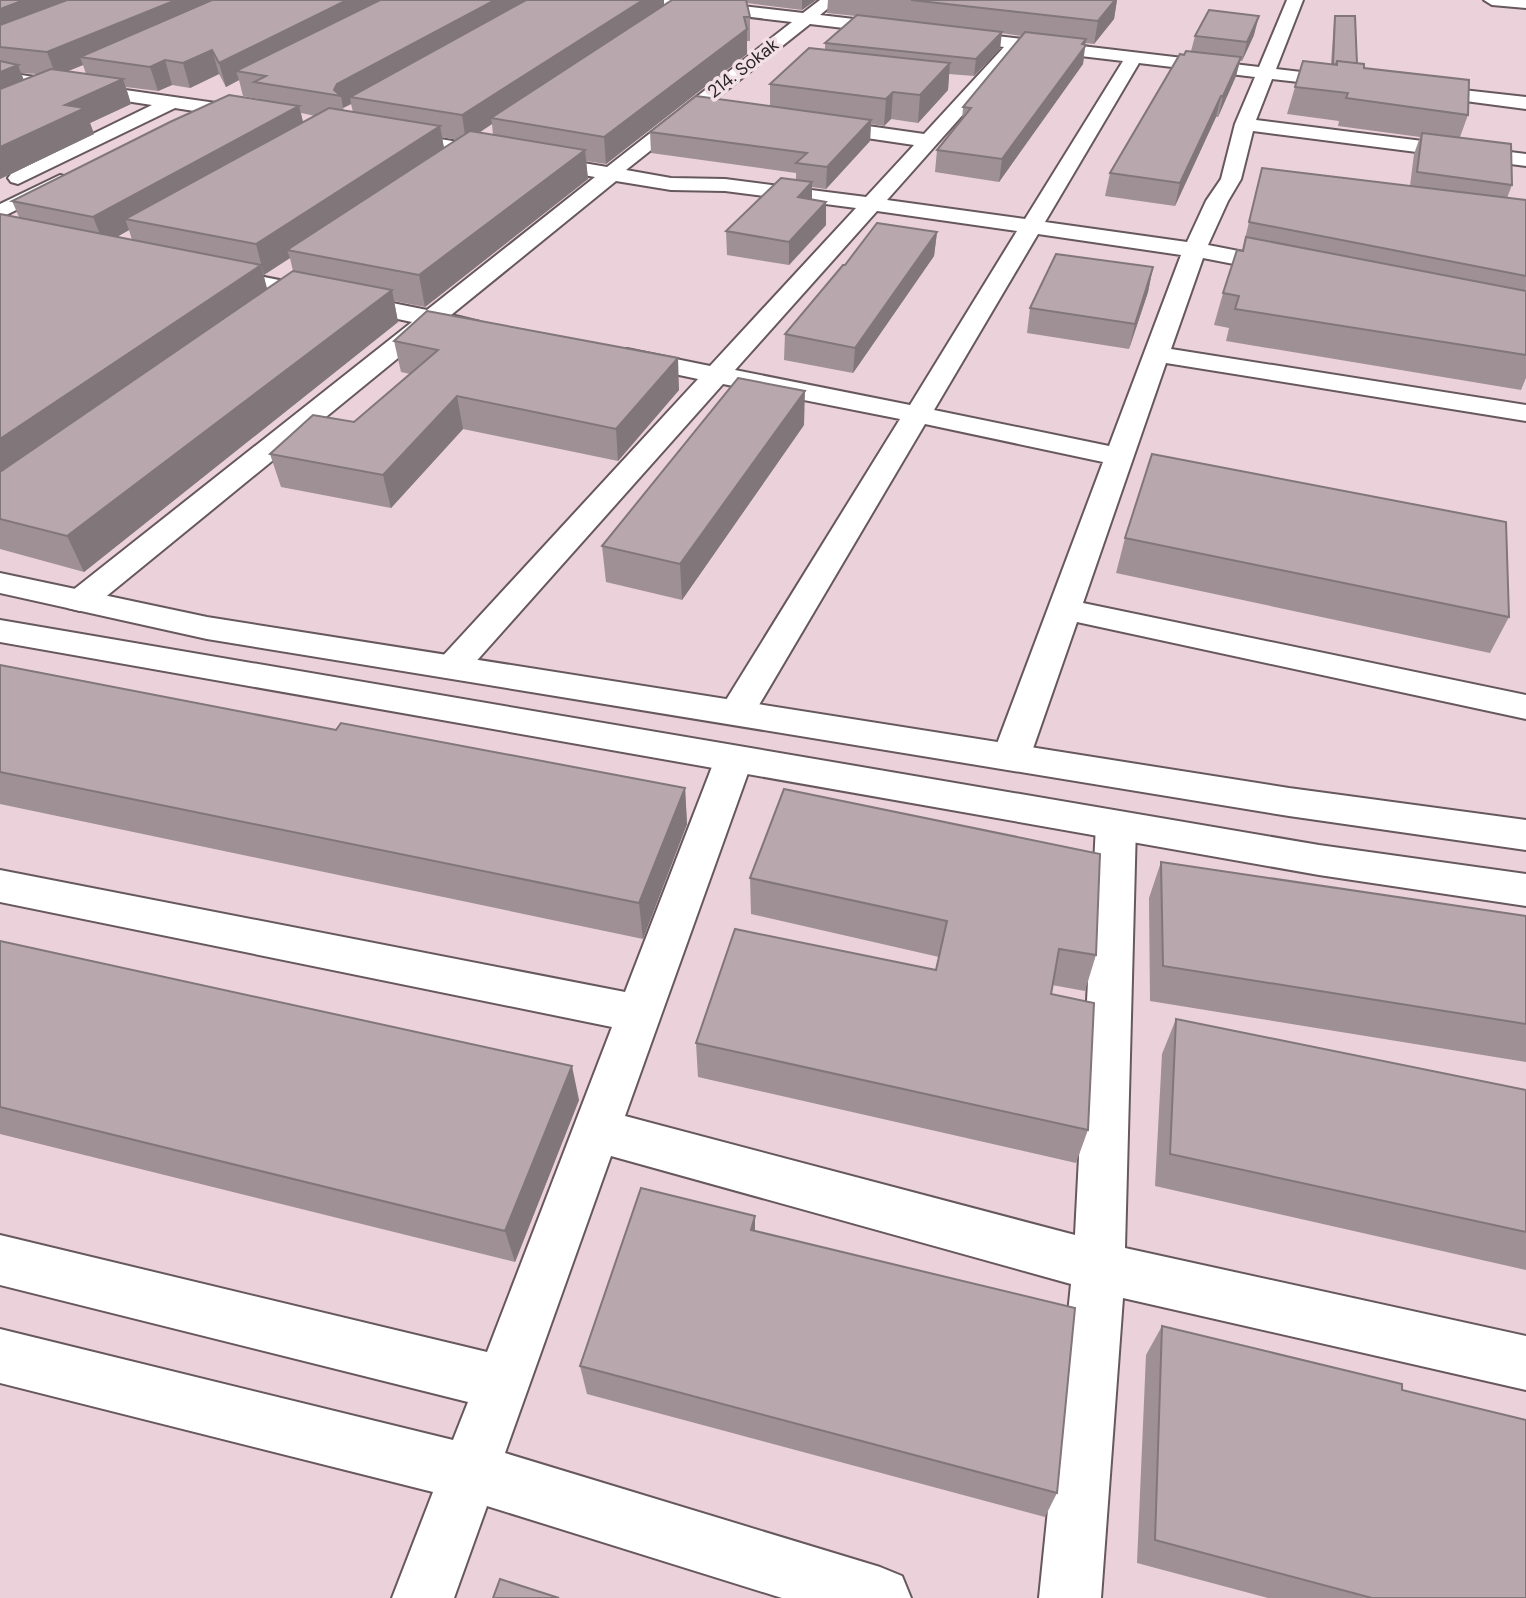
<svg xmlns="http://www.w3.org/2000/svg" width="1526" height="1598" viewBox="0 0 1526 1598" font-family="'DM Sans',sans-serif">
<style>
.built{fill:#ebd1da}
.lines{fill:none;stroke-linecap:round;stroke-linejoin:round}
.minor-casing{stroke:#66585d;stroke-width:4}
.major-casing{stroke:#66585d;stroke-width:4}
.minor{fill:#fff;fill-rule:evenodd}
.major{fill:#fff;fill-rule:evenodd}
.wall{fill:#9e9095;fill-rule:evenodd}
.shaded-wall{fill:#817679}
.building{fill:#b8a8ad;stroke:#817679;stroke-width:2}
.labels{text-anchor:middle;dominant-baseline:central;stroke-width:7;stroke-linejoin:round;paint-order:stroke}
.far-street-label{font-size:18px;fill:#2a2426;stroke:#f2e0e6}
</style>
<rect width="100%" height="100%" fill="#f2e0e6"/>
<rect class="built" x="0" y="0" width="1526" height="1598"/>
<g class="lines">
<g class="minor-casing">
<g id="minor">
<path d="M643,0H690L803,13L820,0H838L820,15L1259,67L1287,0H1303L1276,69L1352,78L1361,83L1352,88L1272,79L1256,120L1526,154V166L1253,131L1241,179L1228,201L1208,245L1285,260L1293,262L1297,267L1293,272L1285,274L1203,258L1171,349L1526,405V421L1166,363L1083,603L1526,695V719L1077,622L1030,757L1024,766L1011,770L998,766L992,757L1103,462L925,424L749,722L736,725L723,722L718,713L900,419L723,384L464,675L452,678L440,675L435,667L440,659L698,379L618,362L614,357L618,352L627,349L710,366L856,208L725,191L671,190L616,181L451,315L480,322L483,327L480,332L471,334L436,327L92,608L80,611L68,608L64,601L68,594L412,322L207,279L203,274L207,269L215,267L427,310L595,177L393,143L386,141L383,137L386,133L393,131L607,167L792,22L651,5ZM810,24L1004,47L924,134L819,119L812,121L809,125L812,129L819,131L914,145L866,197L725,179L671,178L626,170ZM1021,49L1123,61L1025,219L887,200ZM1139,63L1255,77L1235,124L1221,179L1206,201L1187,242L1045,222ZM877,211L1017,231L910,405L735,370ZM1038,234L1181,255L1109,446L934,410Z"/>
<polygon points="1484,0 1526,0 1526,8 1492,5"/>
<polygon points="0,72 258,109 267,115 258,121 175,108 18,184 11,182 8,178 11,174 152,105 0,82"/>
<polygon points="1418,85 1526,97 1526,109 1412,94 1409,90 1412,86"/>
<polygon points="60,175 67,177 70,181 67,185 0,218 0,204"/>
<polygon points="734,746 747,750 753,759 625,1116 1075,1235 1096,825 1102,815 1116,811 1130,815 1136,825 1125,1248 1526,1336 1526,1390 1123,1298 1101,1598 1039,1598 1071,1284 611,1156 505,1453 880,1567 902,1576 911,1598 782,1598 487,1506 454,1598 392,1598 433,1492 0,1383 0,1329 453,1440 468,1402 0,1285 0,1235 487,1352 612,1027 0,902 0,870 625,992 715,759 721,750"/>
</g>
</g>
<g class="major-casing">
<g id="major">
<polygon points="0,573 207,617 1289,788 1526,820 1526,850 1289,816 207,639 0,593"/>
<polygon points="0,620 1319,845 1526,874 1526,906 1319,875 0,642"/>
</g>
</g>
<use href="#minor" class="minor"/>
<use href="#major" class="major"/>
</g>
<g class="wall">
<path d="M0,0L664,5L672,0H816L802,10L747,3L750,17V41H747V54L606,164L586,161L588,179L425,307L394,301L398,322L84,572L0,549V214L19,217L12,201L259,99L243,96L239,80L226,87L219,74L190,88L172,85L158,91L126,87L131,104L90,123L94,134L0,179ZM83,65L86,74L68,71ZM21,73L38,74L24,80ZM351,104L353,112L344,110L343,108ZM301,113L306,114L315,116L303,122ZM492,124L493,135L479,133ZM442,137L457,140L444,148ZM129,230L132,240L117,237ZM290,258L293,271L267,289L263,275Z"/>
<polygon points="828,0 1117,0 1114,19 1094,44 1085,43 1083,64 999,182 935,172 937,150 962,120 963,107 1022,36 1001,33 1000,49 974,76 949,74 948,90 918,123 891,119 884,126 871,124 870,141 826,189 812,187 812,199 826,202 826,225 789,265 727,255 726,231 796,180 796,173 651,153 650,132 770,106 770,84 825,50 825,43 856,16 827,13"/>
<polygon points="1335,16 1357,64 1364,68 1468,115 1460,137 1512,185 1507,198 1526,200 1526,378 1521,390 1226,341 1229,328 1214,325 1223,293 1242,251 1262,168 1410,186 1414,154 1420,137 1338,126 1339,121 1287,114 1295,87 1331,64 1334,22"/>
<polygon points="1254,35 1242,61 1240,61 1236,76 1218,117 1216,117 1175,206 1105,196 1110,173 1184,55 1191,51 1195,36"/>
<polygon points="937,232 934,256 853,373 784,360 785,334 845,265"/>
<polygon points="1153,267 1148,292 1129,349 1027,333 1030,308"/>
<polygon points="394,341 679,390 618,461 463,429 391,508 281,487 270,454 354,422 410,374 401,372"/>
<polygon points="804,425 682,600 606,582 602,546"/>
<polygon points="1125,538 1509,617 1490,653 1116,573"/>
<polygon points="0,665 336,730 685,788 687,824 643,939 0,804"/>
<polygon points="784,789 1096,955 1085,991 1052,985 1051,994 1088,1130 1076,1163 698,1077 696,1043 936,970 939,957 751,914 750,878"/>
<polygon points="1161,862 1526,916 1526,1062 1150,1001 1149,898"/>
<polygon points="0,941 579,1100 515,1262 0,1134"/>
<polygon points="1176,1019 1526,1090 1526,1270 1155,1186 1162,1054"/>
<polygon points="755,1231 1057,1493 1045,1517 587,1394 580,1366"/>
<polygon points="1162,1326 1402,1390 1526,1598 1268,1598 1137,1563 1146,1355"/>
</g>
<g class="shaded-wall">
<polygon points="24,0 91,0 0,35 0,9"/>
<polygon points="176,0 236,0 80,57 83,65 56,76 47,52"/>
<polygon points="347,0 396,0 236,71 239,80 226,87 219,63"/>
<polygon points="495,0 539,0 350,97 351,104 343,108 341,96 334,90 337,84"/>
<polygon points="641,0 664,0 664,9 491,118 492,124 466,141 462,115"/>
<polygon points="802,0 816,0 802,10"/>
<polygon points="1115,0 1117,0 1114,19 1094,44 1098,21"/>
<polygon points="1259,16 1254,35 1242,61 1247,42"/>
<polygon points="747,29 747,54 606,164 604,137"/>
<polygon points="1002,32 1000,49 974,76 976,59"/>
<polygon points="1086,39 1083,64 999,182 1002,159"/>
<polygon points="212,50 219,74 190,88 183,63"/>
<polygon points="1241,57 1236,76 1218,117 1223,96"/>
<polygon points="165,60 172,85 158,91 150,67"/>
<polygon points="950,63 948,90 918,123 920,95"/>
<polygon points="18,65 27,89 0,101 0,72"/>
<polygon points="123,79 131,104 90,123 94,134 0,179 0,147 65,105"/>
<polygon points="893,92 891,119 884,126 886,99"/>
<polygon points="1221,96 1216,117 1175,206 1180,183"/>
<polygon points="299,106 305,131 125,219 129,230 104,244 93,217"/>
<polygon points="871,120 870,141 826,189 827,167"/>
<polygon points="440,126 445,154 287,250 290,258 264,275 256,244"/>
<polygon points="585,150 588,179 425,307 419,275"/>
<polygon points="812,182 812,205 798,197"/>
<polygon points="826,202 826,225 789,265 789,242"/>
<polygon points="937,232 934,256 853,373 855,348"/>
<polygon points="261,265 269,296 0,485 0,439"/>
<polygon points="1153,267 1148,292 1129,349 1135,324"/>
<polygon points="392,290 398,322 84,572 67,536"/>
<polygon points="678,358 679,390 618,461 616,429"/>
<polygon points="805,391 804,425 682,600 680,564"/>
<polygon points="457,396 463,429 391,508 383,475"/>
<polygon points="685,788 687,824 643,939 639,903"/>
<polygon points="572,1066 579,1100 515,1262 505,1231"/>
<polygon points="755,1216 755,1247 751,1230"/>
</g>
<g class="building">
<polygon points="0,0 24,0 0,9"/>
<polygon points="67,0 176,0 47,52 0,47 0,25"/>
<polygon points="212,0 347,0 219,63 212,50 183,63 165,60 150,67 80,57"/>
<polygon points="380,0 495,0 337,84 334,90 341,96 254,82 266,76 236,71"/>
<polygon points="526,0 643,0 462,115 350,97"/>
<polygon points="672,0 746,0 750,17 744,17 747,29 604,137 491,118"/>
<polygon points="911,0 1115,0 1098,21"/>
<polygon points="1209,10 1259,16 1247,42 1195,36"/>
<polygon points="857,15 1002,32 976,59 825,43"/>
<polygon points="1335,16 1355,16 1357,64 1337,61 1336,65 1333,64"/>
<polygon points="1025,32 1086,39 1082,44 1086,45 1002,159 937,150 971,108 963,107"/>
<polygon points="809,48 950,63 920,95 893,92 886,99 770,84"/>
<polygon points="1186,51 1241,57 1223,96 1221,96 1180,183 1110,173 1180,54 1184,55"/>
<polygon points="0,61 18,65 0,72"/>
<polygon points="1303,61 1337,65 1337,61 1364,64 1364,68 1469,80 1468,115 1346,98 1348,93 1295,87"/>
<polygon points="51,69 123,79 65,105 85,108 0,147 0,89"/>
<polygon points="229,95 299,106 93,217 12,201 170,122"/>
<polygon points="696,96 871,120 827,167 796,163 807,153 650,132"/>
<polygon points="329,108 440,126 256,244 125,219"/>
<polygon points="470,131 585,150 419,275 287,250"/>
<polygon points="1422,133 1511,144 1512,185 1417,172"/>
<polygon points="1262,168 1526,200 1526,276 1249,222"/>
<polygon points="781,178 812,182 798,197 826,202 789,242 726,231"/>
<polygon points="0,214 261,265 0,439"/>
<polygon points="877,223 937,232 855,348 785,334 843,265 845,265"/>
<polygon points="1246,237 1526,291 1526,355 1235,309 1239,296 1223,293 1237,250 1243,251"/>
<polygon points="1056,254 1153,267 1135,324 1030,308"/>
<polygon points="293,271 392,290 67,536 0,519 0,472"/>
<polygon points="427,311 678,358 616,429 457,396 383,475 270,454 313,415 354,422 438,350 394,341"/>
<polygon points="738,378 805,391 680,564 602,546"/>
<polygon points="1152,454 1506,522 1509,617 1125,538"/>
<polygon points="0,665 336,730 341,723 685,788 639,903 0,772"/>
<polygon points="784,789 1100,854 1096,955 1059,949 1051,994 1094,1003 1088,1130 696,1043 735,929 936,970 947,921 750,878"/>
<polygon points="1161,862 1526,916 1526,1024 1163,966"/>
<polygon points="0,941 572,1066 505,1231 0,1107"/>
<polygon points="1176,1019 1526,1090 1526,1232 1170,1154"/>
<polygon points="641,1188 755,1216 751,1230 1075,1308 1057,1493 580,1366"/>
<polygon points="1162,1326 1402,1384 1402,1390 1526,1420 1526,1598 1372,1598 1155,1540"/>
<polygon points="500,1579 559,1598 493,1598"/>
</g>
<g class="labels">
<g class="far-street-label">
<text transform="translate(743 68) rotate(-38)">214. Sokak</text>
</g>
</g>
</svg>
